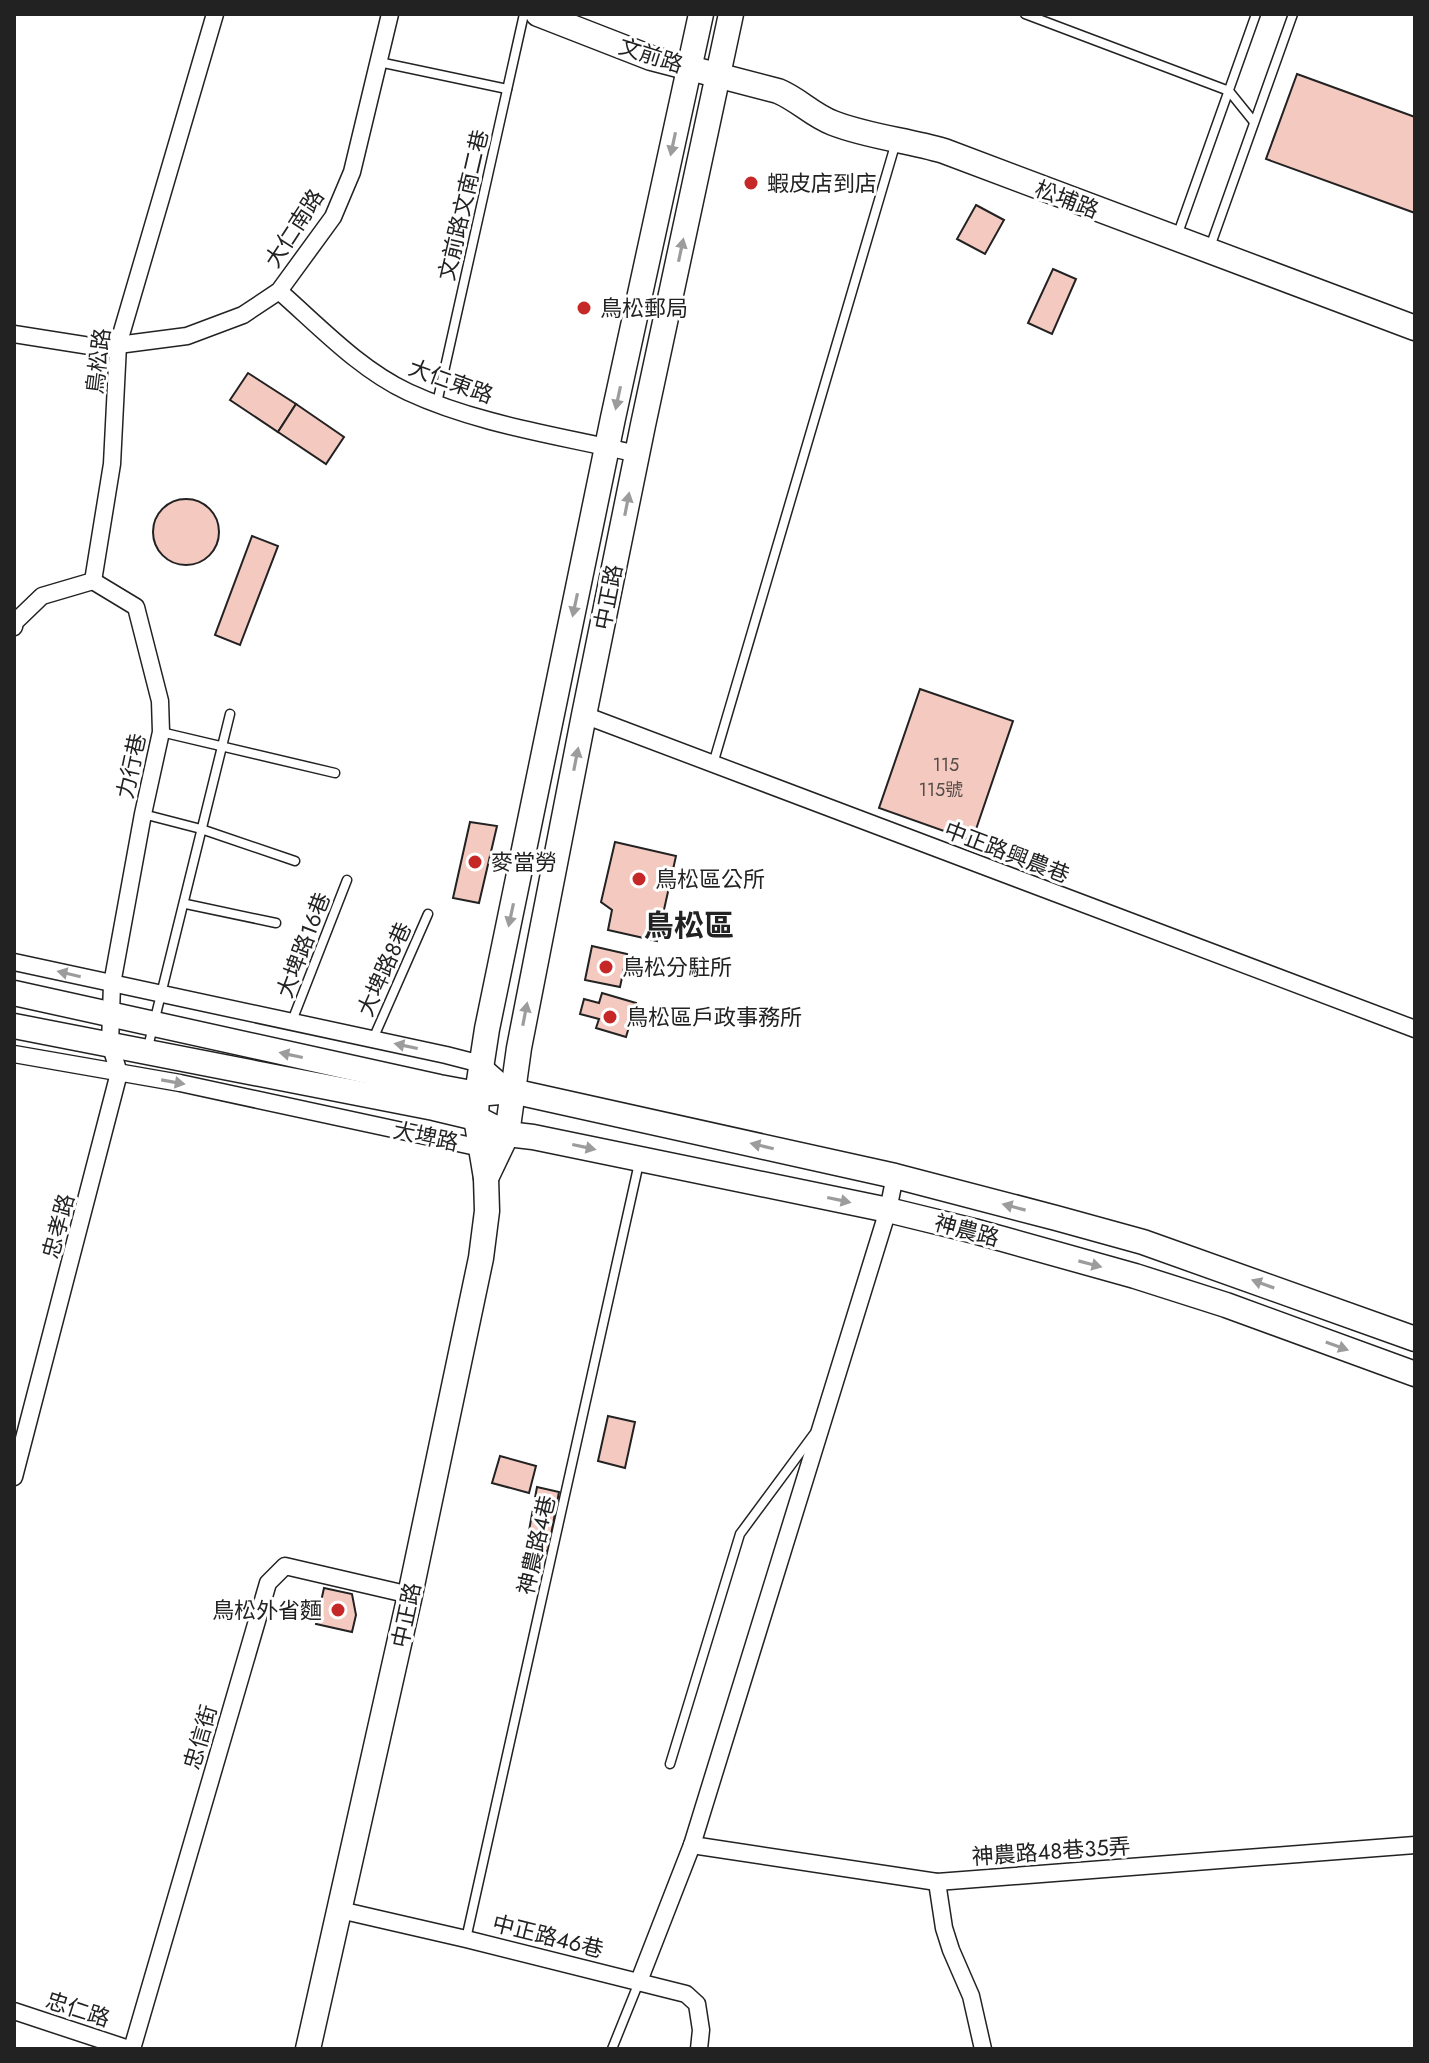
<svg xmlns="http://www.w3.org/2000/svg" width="1429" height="2063" viewBox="0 0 1429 2063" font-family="Jost,'Noto Sans TC',sans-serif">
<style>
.building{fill:#f3c9c0;stroke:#222;stroke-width:2}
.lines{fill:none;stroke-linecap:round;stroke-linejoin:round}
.lane-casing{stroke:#222;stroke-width:11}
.street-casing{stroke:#222;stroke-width:19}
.secondary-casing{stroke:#222;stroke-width:27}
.lane{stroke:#fff;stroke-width:8}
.street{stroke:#fff;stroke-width:16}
.secondary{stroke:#fff;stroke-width:24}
.oneway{fill:#9c9c9c}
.poi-dot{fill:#c62828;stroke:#fff;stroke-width:3}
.labels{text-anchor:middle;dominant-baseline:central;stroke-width:6;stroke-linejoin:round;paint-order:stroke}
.number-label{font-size:18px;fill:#564c4a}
.street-label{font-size:22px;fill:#222;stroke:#fff}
.poi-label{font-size:22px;fill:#222;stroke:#fff;text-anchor:start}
.district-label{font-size:30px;font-weight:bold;fill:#222;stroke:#fff}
</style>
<rect width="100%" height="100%" fill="#fff"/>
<g class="building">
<polygon points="1297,74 1415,117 1415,213 1266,159"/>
<polygon points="976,205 1004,220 985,254 957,239"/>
<polygon points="1053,269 1076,279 1052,334 1028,323"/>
<polygon points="248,373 296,404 278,432 230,400"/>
<polygon points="296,404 344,437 326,464 278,432"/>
<circle cx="186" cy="532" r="33"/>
<polygon points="252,536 278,546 240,645 215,635"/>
<polygon points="920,689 1013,721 972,841 879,808"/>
<polygon points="470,822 497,826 479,903 453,898"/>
<polygon points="615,842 676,856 657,941 608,930 612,910 601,902"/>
<polygon points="592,946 627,954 620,987 585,980"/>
<polygon points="602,993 636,1003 626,1037 596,1028 599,1019 580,1014 584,999 599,1003"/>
<polygon points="608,1416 635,1422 625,1468 598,1461"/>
<polygon points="500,1456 536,1466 529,1493 492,1483"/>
<polygon points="537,1487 559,1492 548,1551 526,1547"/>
<polygon points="324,1588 352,1594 356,1615 352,1632 316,1624"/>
</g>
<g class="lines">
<g class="lane-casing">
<g id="lane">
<polyline points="1025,14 1229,91 1254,122"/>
<polyline points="379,62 507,89"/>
<polyline points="1177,236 1256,14"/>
<polyline points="1210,247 1293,14"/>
<polyline points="437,403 524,14"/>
<polyline points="161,732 335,773"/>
<polyline points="713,764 896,142"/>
<polyline points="143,814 201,829 295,861"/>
<polyline points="186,904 276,923"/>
<polyline points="292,1021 347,880"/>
<polyline points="373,1039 428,914"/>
<polyline points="148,1047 230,714"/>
<polyline points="670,1764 740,1534 814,1434"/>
<polyline points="466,1939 639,1163"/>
<polyline points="612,2049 639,1982"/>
</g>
</g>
<g class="street-casing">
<g id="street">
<path d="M279,291C319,326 359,369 408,392C479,425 562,436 637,454"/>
<polyline points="14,334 90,346 118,345 187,336 243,315 279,291 333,217 352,172 390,14"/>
<polyline points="14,627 15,622 42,596 93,581 112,464 118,345 215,14"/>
<polyline points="584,715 1415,1029"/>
<polyline points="14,962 446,1055 481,1064 512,1091"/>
<polyline points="14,1054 180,1083 481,1148 486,1145"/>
<polyline points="14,1477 119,1073 110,1044 112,984 143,814 161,732 160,701 136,607 93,581"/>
<polyline points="692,1845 937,1882 1415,1845"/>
<polyline points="937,1882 944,1928 951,1950 971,1996 983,2049"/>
<polyline points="340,1910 466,1939 686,1994 697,2004 701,2030 699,2049"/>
<polyline points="639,1981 692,1845 888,1210 895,1176"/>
<polyline points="14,2011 129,2049"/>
<polyline points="132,2049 268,1583 285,1566 410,1595"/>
</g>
</g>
<g class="secondary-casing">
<g id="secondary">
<path d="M538,14L651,58L778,91C798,99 812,115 833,123C869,137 907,140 944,151L1415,328"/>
<polyline points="14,993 439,1087 477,1094 512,1091 895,1176 1056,1218 1143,1242 1415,1339"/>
<polyline points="14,1026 434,1108 476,1118 507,1134 533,1137 888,1210 974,1231 1135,1276 1226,1305 1415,1374"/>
<polyline points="486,1178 507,1134 519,1048 584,715 643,425 731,14"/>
<polyline points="308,2049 410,1595 481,1258 487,1211 486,1178 476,1118 477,1094 487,1029 613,418 701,14"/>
</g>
</g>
<use href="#lane" class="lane"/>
<use href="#street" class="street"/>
<use href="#secondary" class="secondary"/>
</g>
<defs><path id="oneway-solid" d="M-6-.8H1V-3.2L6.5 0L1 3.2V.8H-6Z" transform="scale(2)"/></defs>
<g class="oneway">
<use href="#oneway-solid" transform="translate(673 144) rotate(102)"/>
<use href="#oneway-solid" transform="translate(681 250) rotate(-78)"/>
<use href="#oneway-solid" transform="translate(618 398) rotate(102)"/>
<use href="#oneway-solid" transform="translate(627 504) rotate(-79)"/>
<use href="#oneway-solid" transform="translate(575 605) rotate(102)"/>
<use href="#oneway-solid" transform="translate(576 759) rotate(-79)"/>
<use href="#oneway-solid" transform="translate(511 915) rotate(102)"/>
<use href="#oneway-solid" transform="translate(69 974) rotate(-167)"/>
<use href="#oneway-solid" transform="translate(525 1014) rotate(-79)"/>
<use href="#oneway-solid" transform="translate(406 1046) rotate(-168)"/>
<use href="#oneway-solid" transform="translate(291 1055) rotate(-168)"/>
<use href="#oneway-solid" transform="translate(173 1082) rotate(10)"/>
<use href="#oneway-solid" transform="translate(762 1146) rotate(-167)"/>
<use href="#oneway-solid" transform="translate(584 1147) rotate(12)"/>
<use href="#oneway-solid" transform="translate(839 1200) rotate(12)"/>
<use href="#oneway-solid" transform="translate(1014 1207) rotate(-165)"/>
<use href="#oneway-solid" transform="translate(1090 1264) rotate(15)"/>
<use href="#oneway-solid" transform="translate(1263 1284) rotate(-160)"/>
<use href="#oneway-solid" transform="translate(1337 1346) rotate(20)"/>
</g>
<g class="poi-dot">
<circle cx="751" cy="183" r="8"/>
<circle cx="584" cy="308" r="8"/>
<circle cx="475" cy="862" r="8"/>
<circle cx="639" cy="879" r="8"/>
<circle cx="606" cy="967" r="8"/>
<circle cx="610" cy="1017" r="8"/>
<circle cx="338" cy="1610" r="8"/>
</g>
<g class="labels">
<g class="number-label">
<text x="946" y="765">115</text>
<text x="941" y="790">115號</text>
</g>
<g class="street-label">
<text transform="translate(651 55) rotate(18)">文前路</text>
<text transform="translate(1067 199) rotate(21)">松埔路</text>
<text transform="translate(463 205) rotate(-77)">文前路文南二巷</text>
<text transform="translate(294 228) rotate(-57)">大仁南路</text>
<text transform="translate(98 361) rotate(-83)">鳥松路</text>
<text transform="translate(451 381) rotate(20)">大仁東路</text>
<text transform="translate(608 597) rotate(-79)">中正路</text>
<text transform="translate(131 766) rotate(-78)">力行巷</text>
<text transform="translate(1007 852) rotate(21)">中正路興農巷</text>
<text transform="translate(303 945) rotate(-69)">大埤路16巷</text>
<text transform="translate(384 969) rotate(-66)">大埤路8巷</text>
<text transform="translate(426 1136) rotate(12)">大埤路</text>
<text transform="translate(58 1226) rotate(-75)">忠孝路</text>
<text transform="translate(967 1230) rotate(15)">神農路</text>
<text transform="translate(536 1545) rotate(-77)">神農路4巷</text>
<text transform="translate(406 1615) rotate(-78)">中正路</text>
<text transform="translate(200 1737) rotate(-74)">忠信街</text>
<text transform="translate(1051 1851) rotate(-4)">神農路48巷35弄</text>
<text transform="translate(548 1936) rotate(14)">中正路46巷</text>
<text transform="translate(78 2009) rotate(18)">忠仁路</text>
</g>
<g class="poi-label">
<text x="767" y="183">蝦皮店到店</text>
<text x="600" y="308">鳥松郵局</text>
<text x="491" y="862">麥當勞</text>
<text x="655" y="879">鳥松區公所</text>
<text x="622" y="967">鳥松分駐所</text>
<text x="626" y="1017">鳥松區戶政事務所</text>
<text x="322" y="1610" text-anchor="end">鳥松外省麵</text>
</g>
<g class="district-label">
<text x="689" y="925">鳥松區</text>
</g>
</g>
<rect width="1429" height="2063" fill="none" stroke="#222222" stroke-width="32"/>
</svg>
